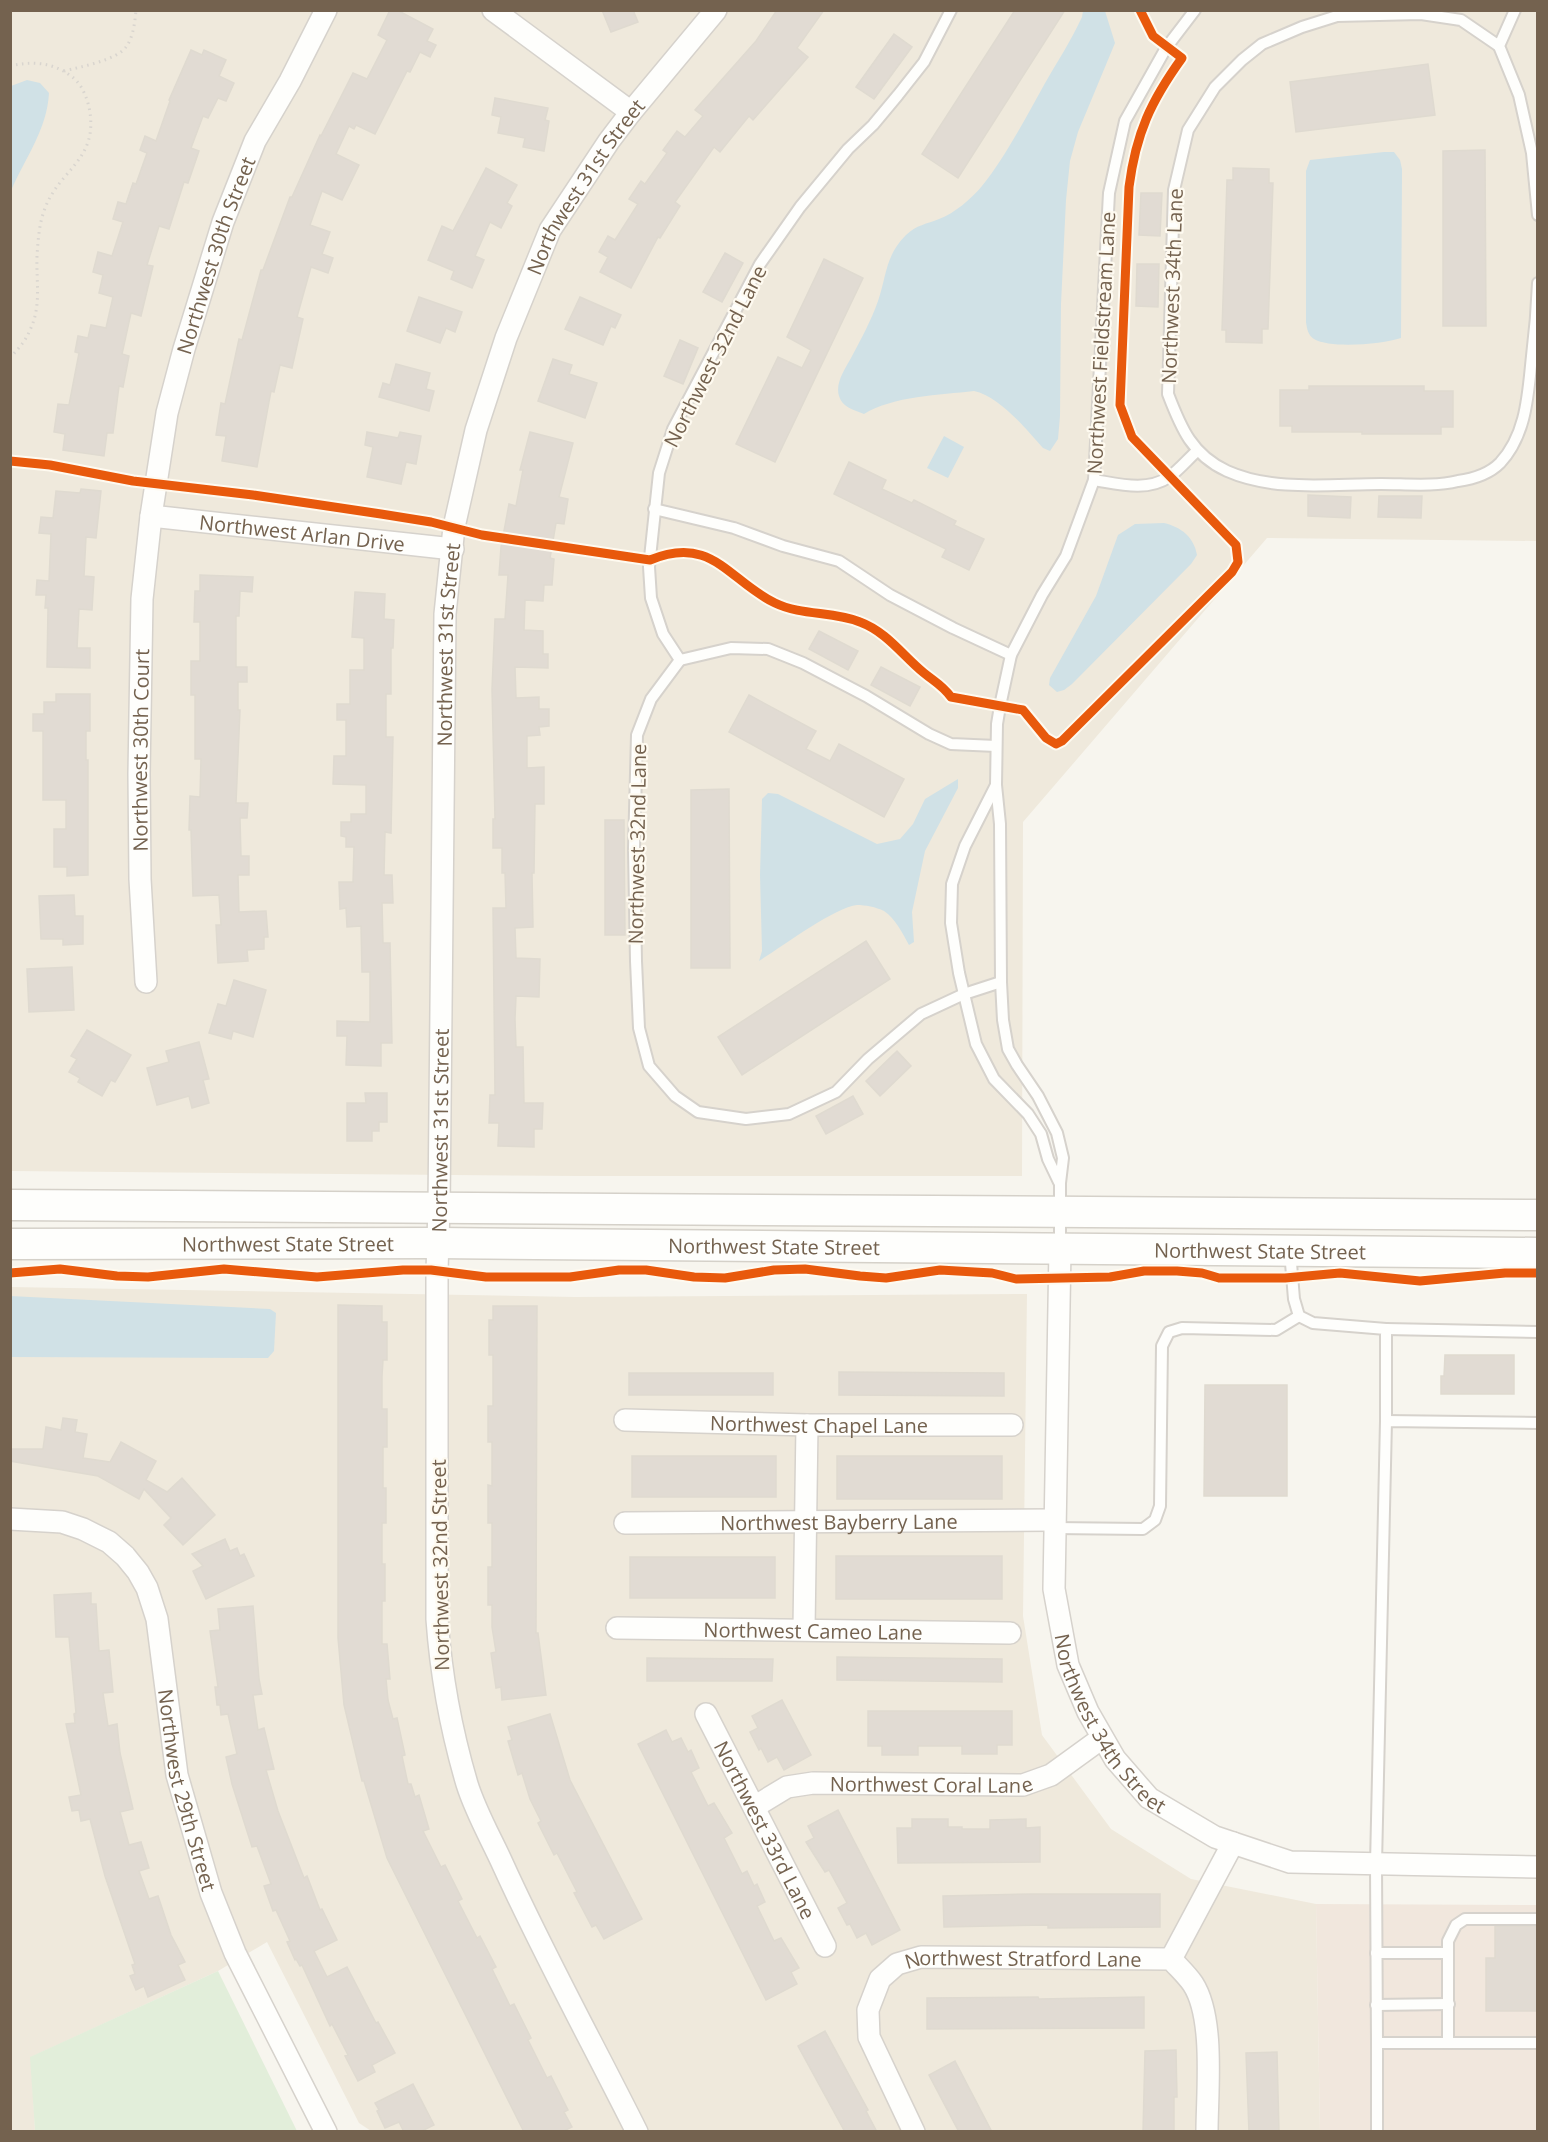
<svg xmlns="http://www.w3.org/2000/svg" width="1548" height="2142" viewBox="0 0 1548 2142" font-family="'Open Sans',sans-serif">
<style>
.residential{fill:#efe9dc}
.commercial{fill:#f1e7dd}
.green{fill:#e2eeda}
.water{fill:#d0e1e6}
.building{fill:#e1dbd3;stroke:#dfdad0;stroke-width:1.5}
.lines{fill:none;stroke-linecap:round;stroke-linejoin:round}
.service-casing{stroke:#d6d2cc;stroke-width:14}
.minor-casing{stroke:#d6d2cc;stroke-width:24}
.secondary-casing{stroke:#d5d1c9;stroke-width:33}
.path{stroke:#d9d5cf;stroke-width:3;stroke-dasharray:1.5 4.5;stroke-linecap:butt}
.service{stroke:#fefefc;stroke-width:10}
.minor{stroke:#fefefc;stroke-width:21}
.secondary{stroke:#fefefc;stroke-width:30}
.cycleway-casing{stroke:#fefaf0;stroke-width:13}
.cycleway{stroke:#e8590c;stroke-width:9}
.labels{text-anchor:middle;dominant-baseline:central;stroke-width:4.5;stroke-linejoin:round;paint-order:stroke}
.street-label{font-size:20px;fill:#74624f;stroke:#fefaf0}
</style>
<rect width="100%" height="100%" fill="#f7f5ee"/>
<g class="residential">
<polygon points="11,11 1537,11 1537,541 1267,538 1023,822 1022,1176 579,1176 11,1171"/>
<polygon points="10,1287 575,1297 1027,1294 1023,1616 1042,1735 1111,1829 1191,1879 1316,1904 1320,2131 371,2131 359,2123 267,1942 218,1971 31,2057 35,2131 11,2131"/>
</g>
<polygon class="commercial" points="1316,1904 1537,1905 1537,2131 1320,2131"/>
<polygon class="green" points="218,1971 297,2131 35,2131 30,2057"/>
<g class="water">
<path d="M1083,11H1105L1115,43L1078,132L1070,161L1066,200L1061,304L1060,416L1058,439L1050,451L1043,448C1026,429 999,396 974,391C940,395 893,396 864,414C854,410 842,407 839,396C835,383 845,369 851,358C861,339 871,321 878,301C887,275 885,256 906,235C916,225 927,224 939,219C955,213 971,199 982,186C1005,158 1026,117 1044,85C1057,62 1071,41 1082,17Z"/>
<path d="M27,80L40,83L49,93C47,130 25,158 11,191V86Z"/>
<path d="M1384,152H1394L1400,160L1402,169L1401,338C1383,344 1331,349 1314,339C1308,335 1307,329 1306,322V171L1310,160Z"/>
<polygon points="944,436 964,447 948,478 927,468"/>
<path d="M1164,523C1181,527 1194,537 1197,555L1191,564L1072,684L1064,690L1057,692L1049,685L1050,678L1096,596L1118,535L1135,524Z"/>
<path d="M958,779V788L925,851L912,912L914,942L909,945C903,934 895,918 884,911C876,907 865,905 857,905C835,907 780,948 759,961L762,951L760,875L762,799L768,793L778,794L877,844L900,839L913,824L925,799Z"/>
<polygon points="10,1296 270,1309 276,1313 274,1351 268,1358 11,1357"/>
</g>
<g class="building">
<polygon points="390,10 397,10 433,29 427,41 436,45 430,57 420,52 410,72 407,71 375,134 356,125 354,129 349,126 336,154 359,165 342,200 322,191 310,225 330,232 322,254 333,258 328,273 311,267 297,317 303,319 292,368 280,365 274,392 271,391 257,467 222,461 226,436 216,435 221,403 225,404 239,339 242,340 261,270 263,270 290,197 292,197 320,135 321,136 353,73 367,79 387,40 378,35"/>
<polygon points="602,10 633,10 638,22 611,32"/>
<polygon points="777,10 824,10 797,48 808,57 753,120 749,116 720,152 714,147 675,202 680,206 660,238 658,237 631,288 600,272 608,257 599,252 608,236 615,240 638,204 629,199 641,181 645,184 667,153 663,150 677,131 685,137 703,116 695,110 756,41"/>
<polygon points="1015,10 1065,10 958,178 922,154"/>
<polygon points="894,34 912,47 874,99 856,87"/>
<polygon points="191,50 202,55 204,50 226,60 219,76 234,83 226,101 218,98 208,118 203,116 191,148 199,151 188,183 184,182 169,229 159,226 147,265 153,266 141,316 131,313 122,354 129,356 123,387 119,386 113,433 107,433 104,456 63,450 65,434 54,432 58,404 69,405 79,353 75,352 78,336 88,338 91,325 106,328 113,297 99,293 103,275 93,272 98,252 112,256 123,222 113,219 118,202 126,204 133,183 136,184 147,153 140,150 145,136 156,141 170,101 169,100"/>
<polygon points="1428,64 1435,115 1296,132 1290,82"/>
<polygon points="495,98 548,108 545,120 549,121 544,151 523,147 525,138 498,133 501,117 492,115"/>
<polygon points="1485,150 1486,326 1443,326 1443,151"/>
<polygon points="486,168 517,185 507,203 512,206 501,228 490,222 475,256 484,260 472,288 451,279 454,271 428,260 442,226 453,231"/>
<polygon points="1233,168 1269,169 1269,183 1273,183 1268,329 1262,329 1262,343 1226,342 1226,330 1222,330 1227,180 1233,180"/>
<polygon points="1141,193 1162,193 1160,236 1139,235"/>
<polygon points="725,253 743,263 722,302 703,292"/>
<polygon points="824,259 863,278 775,462 736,444 778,357 802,368 811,350 787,337"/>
<polygon points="1137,264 1159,264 1158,307 1136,306"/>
<polygon points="419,297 462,312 455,332 446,328 440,343 407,331"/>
<polygon points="580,297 621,315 615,328 611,326 603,345 565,329"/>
<polygon points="680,340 698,348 683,384 664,376"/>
<polygon points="553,359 572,365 569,374 597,383 585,418 538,401"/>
<polygon points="396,364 430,373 426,389 434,391 429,411 379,397 383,383 390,385"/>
<polygon points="1309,386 1424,386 1424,391 1453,391 1453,427 1441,427 1441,434 1362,434 1362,432 1292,432 1292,426 1280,426 1280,390 1309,390"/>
<polygon points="367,432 398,438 400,432 421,436 416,464 406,462 401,484 367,477 373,447 365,445"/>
<polygon points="530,432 573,443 559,497 568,499 564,524 556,523 550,558 554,559 552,585 544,585 543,601 525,600 524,630 543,631 543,654 548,654 548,668 515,667 516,698 539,697 539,709 549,709 549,726 539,727 540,735 527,736 527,768 544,767 544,804 535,804 534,873 532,873 533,927 515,928 516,958 540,959 539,997 516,996 515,1019 516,1047 523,1047 524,1103 543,1103 542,1129 534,1129 534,1147 498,1146 499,1123 489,1123 490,1095 495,1095 493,908 506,908 505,873 502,873 502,848 493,848 493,819 495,819 492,689 495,619 505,619 508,575 499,575 501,547 509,504 516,506 523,470 520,470"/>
<polygon points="849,462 886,480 882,489 912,503 914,500 956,521 954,525 984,539 969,570 942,557 946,549 834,494"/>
<polygon points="81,489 101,491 96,538 86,537 84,576 94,577 92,610 79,609 77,648 90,648 90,668 47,667 48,608 45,608 46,595 36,595 37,580 49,581 51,534 39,533 41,517 53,518 56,491 80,493"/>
<polygon points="1308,495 1351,497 1350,518 1308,516"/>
<polygon points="1379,496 1422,496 1421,518 1378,517"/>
<polygon points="200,575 253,577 252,592 240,591 239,616 236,616 236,667 247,667 247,682 238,682 238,710 240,710 236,803 248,803 247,818 240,818 241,856 249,856 249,875 238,875 239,912 266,911 268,937 264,937 264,949 247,950 248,961 218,963 216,925 221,925 219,895 193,896 191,830 189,830 190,796 200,797 201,759 195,759 195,695 191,695 191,661 200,661 200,622 194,622 195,591 200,591"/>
<polygon points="355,592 385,594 384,619 394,620 393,648 391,648 391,694 386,694 386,737 393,737 391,833 385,832 384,875 392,875 393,903 382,903 383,943 390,943 392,1043 381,1043 381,1066 346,1065 347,1036 337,1036 337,1021 370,1022 370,972 362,972 361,926 347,927 346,908 340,909 339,882 353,882 354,847 346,847 346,837 341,836 341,822 351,822 351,814 366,814 366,785 333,784 334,756 346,756 346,720 337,720 337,704 350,704 350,670 364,670 364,638 352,637"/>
<polygon points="819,631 858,651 848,670 809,649"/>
<polygon points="881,667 920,687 910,706 871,685"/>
<polygon points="56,694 90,694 90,731 86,731 86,760 88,760 88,875 67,876 67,867 54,867 54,829 66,829 66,800 43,800 43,731 33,731 33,714 44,714 44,702 56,702"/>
<polygon points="749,695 816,731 806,749 830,761 839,744 904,779 884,817 729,732"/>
<polygon points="729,789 730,968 691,968 691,790"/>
<polygon points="605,820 624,820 625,935 605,935"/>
<polygon points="74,895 75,916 83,916 83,944 63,945 63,939 41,939 39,896"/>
<polygon points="866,941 890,979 742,1075 718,1037"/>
<polygon points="72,967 74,1010 29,1012 27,969"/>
<polygon points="234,980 266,990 253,1037 233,1031 231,1039 209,1033 218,1004 226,1006"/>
<polygon points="87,1030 131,1055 115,1082 111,1080 102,1096 78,1082 80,1078 69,1072 77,1059 71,1056"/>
<polygon points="199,1042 209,1079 203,1080 209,1103 192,1108 189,1096 157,1105 147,1068 169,1062 166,1051"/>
<polygon points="897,1051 911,1066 880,1096 866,1081"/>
<polygon points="365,1093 387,1093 387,1122 379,1122 379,1131 372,1131 372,1141 347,1141 347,1103 366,1103"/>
<polygon points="853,1096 863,1114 826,1134 816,1116"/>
<polygon points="338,1305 382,1306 382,1322 387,1322 387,1360 383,1360 382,1376 382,1409 387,1409 387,1447 383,1447 383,1488 386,1488 386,1523 382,1523 382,1564 385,1564 385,1601 382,1601 382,1644 387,1644 390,1679 386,1679 388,1700 393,1719 397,1718 405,1755 402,1756 408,1784 411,1784 415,1797 419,1795 429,1829 423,1831 441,1867 445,1865 462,1899 458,1901 477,1938 480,1936 496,1967 492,1969 510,2006 514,2004 531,2038 528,2040 547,2078 551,2076 568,2110 564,2112 572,2127 562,2132 524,2132 387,1858 364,1781 362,1781 344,1705 338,1638"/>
<polygon points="493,1306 537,1306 536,1633 538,1633 546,1695 502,1700 501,1687 496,1688 491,1653 496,1652 492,1627 492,1605 488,1605 488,1567 492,1567 492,1523 488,1523 488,1485 492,1486 492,1442 488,1442 488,1406 493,1406 493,1355 489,1355 489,1320 493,1320"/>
<polygon points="1445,1355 1514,1355 1514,1394 1441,1394 1441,1376 1444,1376"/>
<polygon points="839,1372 1004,1373 1004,1396 839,1395"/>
<rect x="629" y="1373" width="144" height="22"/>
<polygon points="1205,1385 1287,1385 1287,1496 1204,1496"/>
<polygon points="63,1418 77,1420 75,1432 87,1434 83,1458 110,1462 121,1442 156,1461 146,1480 167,1492 182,1478 215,1515 183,1545 164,1525 171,1518 144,1489 139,1499 98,1476 10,1461 10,1449 43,1449 46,1427 61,1430"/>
<rect x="632" y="1456" width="144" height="41"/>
<rect x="837" y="1456" width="165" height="43"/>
<polygon points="225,1539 230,1551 237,1548 240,1556 244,1554 254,1576 206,1599 193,1571 203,1566 192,1554"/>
<rect x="836" y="1556" width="166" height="43"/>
<rect x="630" y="1557" width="145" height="41"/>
<polygon points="91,1593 91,1604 96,1604 99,1651 109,1650 113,1692 103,1693 108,1726 117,1724 120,1753 133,1809 120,1812 129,1845 141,1842 149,1868 139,1871 149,1899 158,1896 171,1935 185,1962 178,1965 185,1980 148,1997 144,1986 136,1990 130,1976 135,1974 132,1965 135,1964 105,1876 90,1819 81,1821 79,1810 72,1811 69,1797 81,1795 66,1724 75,1723 74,1714 76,1713 69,1637 56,1637 54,1595"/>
<polygon points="253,1606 259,1679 262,1694 253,1695 258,1730 264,1728 274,1769 266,1770 278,1811 304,1878 307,1876 320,1910 322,1909 337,1940 314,1951 327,1977 347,1967 376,2023 378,2022 395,2053 372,2065 375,2072 358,2081 345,2056 348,2055 332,2024 330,2026 302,1965 300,1966 296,1959 295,1960 287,1942 290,1941 276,1910 273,1911 264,1886 271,1884 257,1846 252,1847 232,1784 226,1757 237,1754 228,1714 221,1715 220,1705 217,1705 215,1687 218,1687 210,1631 220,1630 218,1609"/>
<polygon points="837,1657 1002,1659 1002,1682 837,1680"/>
<polygon points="647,1658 773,1659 772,1681 647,1681"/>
<polygon points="782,1700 811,1755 784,1770 777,1757 768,1762 761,1748 759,1750 750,1732 758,1728 752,1716"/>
<polygon points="868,1711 1012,1711 1012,1745 997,1745 997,1754 962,1754 962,1746 918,1746 918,1755 882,1755 882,1746 868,1746"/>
<polygon points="550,1714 570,1780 642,1919 604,1939 596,1925 592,1927 574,1893 577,1892 557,1853 554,1855 538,1823 541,1821 530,1799 522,1773 518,1775 508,1741 512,1740 508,1727"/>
<polygon points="666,1730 672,1742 681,1738 688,1752 691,1750 699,1768 691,1772 708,1806 714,1803 732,1833 724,1838 742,1874 747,1871 754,1886 757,1884 765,1902 757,1906 774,1941 781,1938 799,1968 791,1972 797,1984 766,2000 638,1744"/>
<polygon points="838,1810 900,1930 872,1945 866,1933 857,1938 850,1924 847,1925 838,1908 847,1903 829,1870 825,1872 806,1842 814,1838 808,1826"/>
<polygon points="912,1819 948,1819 948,1827 962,1827 962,1829 990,1829 990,1820 1026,1819 1026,1828 1040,1827 1040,1862 898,1863 897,1828 912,1828"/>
<polygon points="1032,1894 1160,1894 1160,1927 1048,1928 1048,1925 944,1927 943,1896"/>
<polygon points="1495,1926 1538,1926 1538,2011 1486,2011 1486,1958 1495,1958"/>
<polygon points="1038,1997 1039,1999 1144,1997 1144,2028 927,2029 927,1998"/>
<polygon points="825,2031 868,2110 866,2111 877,2132 845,2132 798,2046"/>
<polygon points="1176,2050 1177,2097 1174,2097 1174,2132 1143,2132 1145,2051"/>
<polygon points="1277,2052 1279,2132 1249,2132 1246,2053"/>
<polygon points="955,2061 992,2132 959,2132 929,2075"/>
<polygon points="413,2084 434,2125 420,2132 404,2132 399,2122 385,2128 377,2111 379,2110 375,2103"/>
</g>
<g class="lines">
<g class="service-casing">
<g id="service">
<polyline points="951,10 924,62 898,95 873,125 848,149 800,207 760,264 673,429 659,473 649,567 651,598 663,634 680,660 651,699 637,735 634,849 636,961 639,1028 649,1066 675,1096 698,1112 746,1119 789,1114 836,1092 868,1059 921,1014 964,994 1001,982"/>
<polyline points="1515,10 1499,46 1519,95 1532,153 1538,215"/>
<path d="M1499,46L1461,20L1421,14L1337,16L1302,27L1262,44L1242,60L1215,87L1188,130L1174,190L1168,394C1181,428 1192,455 1227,471C1274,492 1331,484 1381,484C1406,484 1434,487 1458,481C1473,479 1489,474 1500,463C1527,434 1528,393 1532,356C1535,332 1537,308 1538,283"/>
<path d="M1094,480C1119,484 1147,492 1169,477C1179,470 1188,459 1197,451"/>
<polyline points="654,509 734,528 783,546 839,561 890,595 953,628 1011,655"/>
<polyline points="680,660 731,648 768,649 803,663 866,696 929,734 951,744 996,746"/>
<polyline points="996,785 965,846 952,884 951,923 959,973 976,1044 994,1079 1028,1114 1041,1134 1048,1159 1059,1182"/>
<polyline points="1060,1246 1060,1183 1063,1158 1057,1133 1038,1096 1017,1065 1008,1049 1003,1020 1001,982 1000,824 996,785 997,724 1000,706 1011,655 1042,595 1066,556 1094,480 1109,193 1125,121 1166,48 1195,10"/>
<polyline points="1290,1251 1294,1299 1299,1316 1313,1323 1386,1329 1386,1421"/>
<polyline points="1386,1329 1538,1332"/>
<polyline points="1538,1423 1386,1421 1376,1864 1377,2043 1538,2043"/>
<polyline points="1054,1528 1143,1529 1155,1520 1160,1506 1162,1346 1169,1332 1182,1328 1276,1330 1299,1316"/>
<polyline points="1376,1953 1448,1953"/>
<polyline points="1376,2005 1449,2004"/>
<polyline points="1377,2043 1377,2132"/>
<polyline points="1448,2043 1448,1941 1456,1925 1465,1919 1538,1919"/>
</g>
</g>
<g class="minor-casing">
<g id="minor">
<polyline points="493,10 631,112"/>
<path id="s1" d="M151,516L453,549"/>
<path id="s2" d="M146,982L140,879L139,774L142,599L151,516L167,413L184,349L223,222L255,141L290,81L326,10"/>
<path id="s3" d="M1060,1249L1054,1589L1068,1665L1088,1712L1115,1759L1149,1798L1215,1837L1290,1862L1538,1867"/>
<path id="s4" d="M625,1420L807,1425H1012"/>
<path id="s5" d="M10,1519L62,1522L83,1529L109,1542L125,1556L138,1572L147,1588L157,1619L177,1775L211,1893L235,1953L326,2132"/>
<path id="s6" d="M625,1523L1054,1520"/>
<path id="s7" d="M617,1628L1010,1633"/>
<polyline points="804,1629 807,1425"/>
<path id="s8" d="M706,1714L825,1946"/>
<path id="s9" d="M754,1807L787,1787L813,1783L1023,1785L1051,1775L1102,1738"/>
<polyline points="1171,1959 1233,1843"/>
<path id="s10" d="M637,2132C593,2044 545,1957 504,1867C492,1840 476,1813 467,1784C451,1730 441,1675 437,1619V1271L439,1207L445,614L454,527L476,430L506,338L550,230L609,141L631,112L716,10"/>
<path id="s11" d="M914,2132L869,2037L868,2010L880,1979L897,1964L921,1957L1171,1959C1178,1967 1187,1975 1193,1984C1215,2018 1207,2092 1207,2132"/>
</g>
</g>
<g class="secondary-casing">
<g id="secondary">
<polyline points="10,1205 1538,1215"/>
<path id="s12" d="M10,1244L437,1243L1538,1253"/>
</g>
</g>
<g class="path">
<path d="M10,66C32,61 52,62 71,76C81,83 86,95 89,107C100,161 58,169 44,211C39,225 38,241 37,256C36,283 42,307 29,332C25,342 17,350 10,358"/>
<path d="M64,71C80,67 117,60 126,47C133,38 135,22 136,10"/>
</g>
<use href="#service" class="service"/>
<use href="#minor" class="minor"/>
<use href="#secondary" class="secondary"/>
<g class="cycleway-casing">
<g id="cycleway">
<path d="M10,461L50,465L133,481L253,495L381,514L431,522L482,535L650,560C712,534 729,581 775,603C802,616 833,611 860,622C887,632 903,656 924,673C935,682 942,685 951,697L1023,710L1046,738L1056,744L1062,741L1232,572L1238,562L1236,545L1132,437L1120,405L1129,187C1136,133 1151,101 1182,58L1153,36L1140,10"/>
<polyline points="10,1273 60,1269 117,1276 148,1277 224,1269 317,1277 403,1270 431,1270 486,1277 570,1277 619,1270 646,1270 694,1277 725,1278 774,1270 805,1269 860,1276 886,1278 940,1270 992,1273 1016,1279 1110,1277 1144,1271 1177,1271 1202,1273 1219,1278 1285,1278 1340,1273 1420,1281 1505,1273 1538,1273"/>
</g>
</g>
<use href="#cycleway" class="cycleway"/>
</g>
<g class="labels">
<g class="street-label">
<text stroke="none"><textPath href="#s10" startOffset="2016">Northwest 31st Street</textPath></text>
<text stroke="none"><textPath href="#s2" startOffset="736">Northwest 30th Street</textPath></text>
<text transform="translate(1172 286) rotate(-88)">Northwest 34th Lane</text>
<text transform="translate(1101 343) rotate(-87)">Northwest Fieldstream Lane</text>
<text transform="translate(715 356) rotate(-63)">Northwest 32nd Lane</text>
<text stroke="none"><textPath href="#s1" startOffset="152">Northwest Arlan Drive</textPath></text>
<text stroke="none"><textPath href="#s10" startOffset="1530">Northwest 31st Street</textPath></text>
<text stroke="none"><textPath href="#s2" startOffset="232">Northwest 30th Court</textPath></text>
<text transform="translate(637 844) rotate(-89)">Northwest 32nd Lane</text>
<text stroke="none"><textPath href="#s10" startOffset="1044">Northwest 31st Street</textPath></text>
<text stroke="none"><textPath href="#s12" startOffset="278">Northwest State Street</textPath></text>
<text stroke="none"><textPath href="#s12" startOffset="764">Northwest State Street</textPath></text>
<text stroke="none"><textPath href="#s12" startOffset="1250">Northwest State Street</textPath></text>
<text stroke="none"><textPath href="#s4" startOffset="194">Northwest Chapel Lane</textPath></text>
<text stroke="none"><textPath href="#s6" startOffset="214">Northwest Bayberry Lane</textPath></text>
<text transform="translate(440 1565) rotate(-91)">Northwest 32nd Street</text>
<text stroke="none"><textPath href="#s7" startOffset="196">Northwest Cameo Lane</textPath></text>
<text stroke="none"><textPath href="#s3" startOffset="489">Northwest 34th Street</textPath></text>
<text stroke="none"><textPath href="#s9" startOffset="183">Northwest Coral Lane</textPath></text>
<text stroke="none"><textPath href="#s5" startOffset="370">Northwest 29th Street</textPath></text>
<text stroke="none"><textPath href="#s8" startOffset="130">Northwest 33rd Lane</textPath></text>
<text stroke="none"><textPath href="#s11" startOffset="315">Northwest Stratford Lane</textPath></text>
</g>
</g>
<rect width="1548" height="2142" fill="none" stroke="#74624f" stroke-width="24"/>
</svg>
